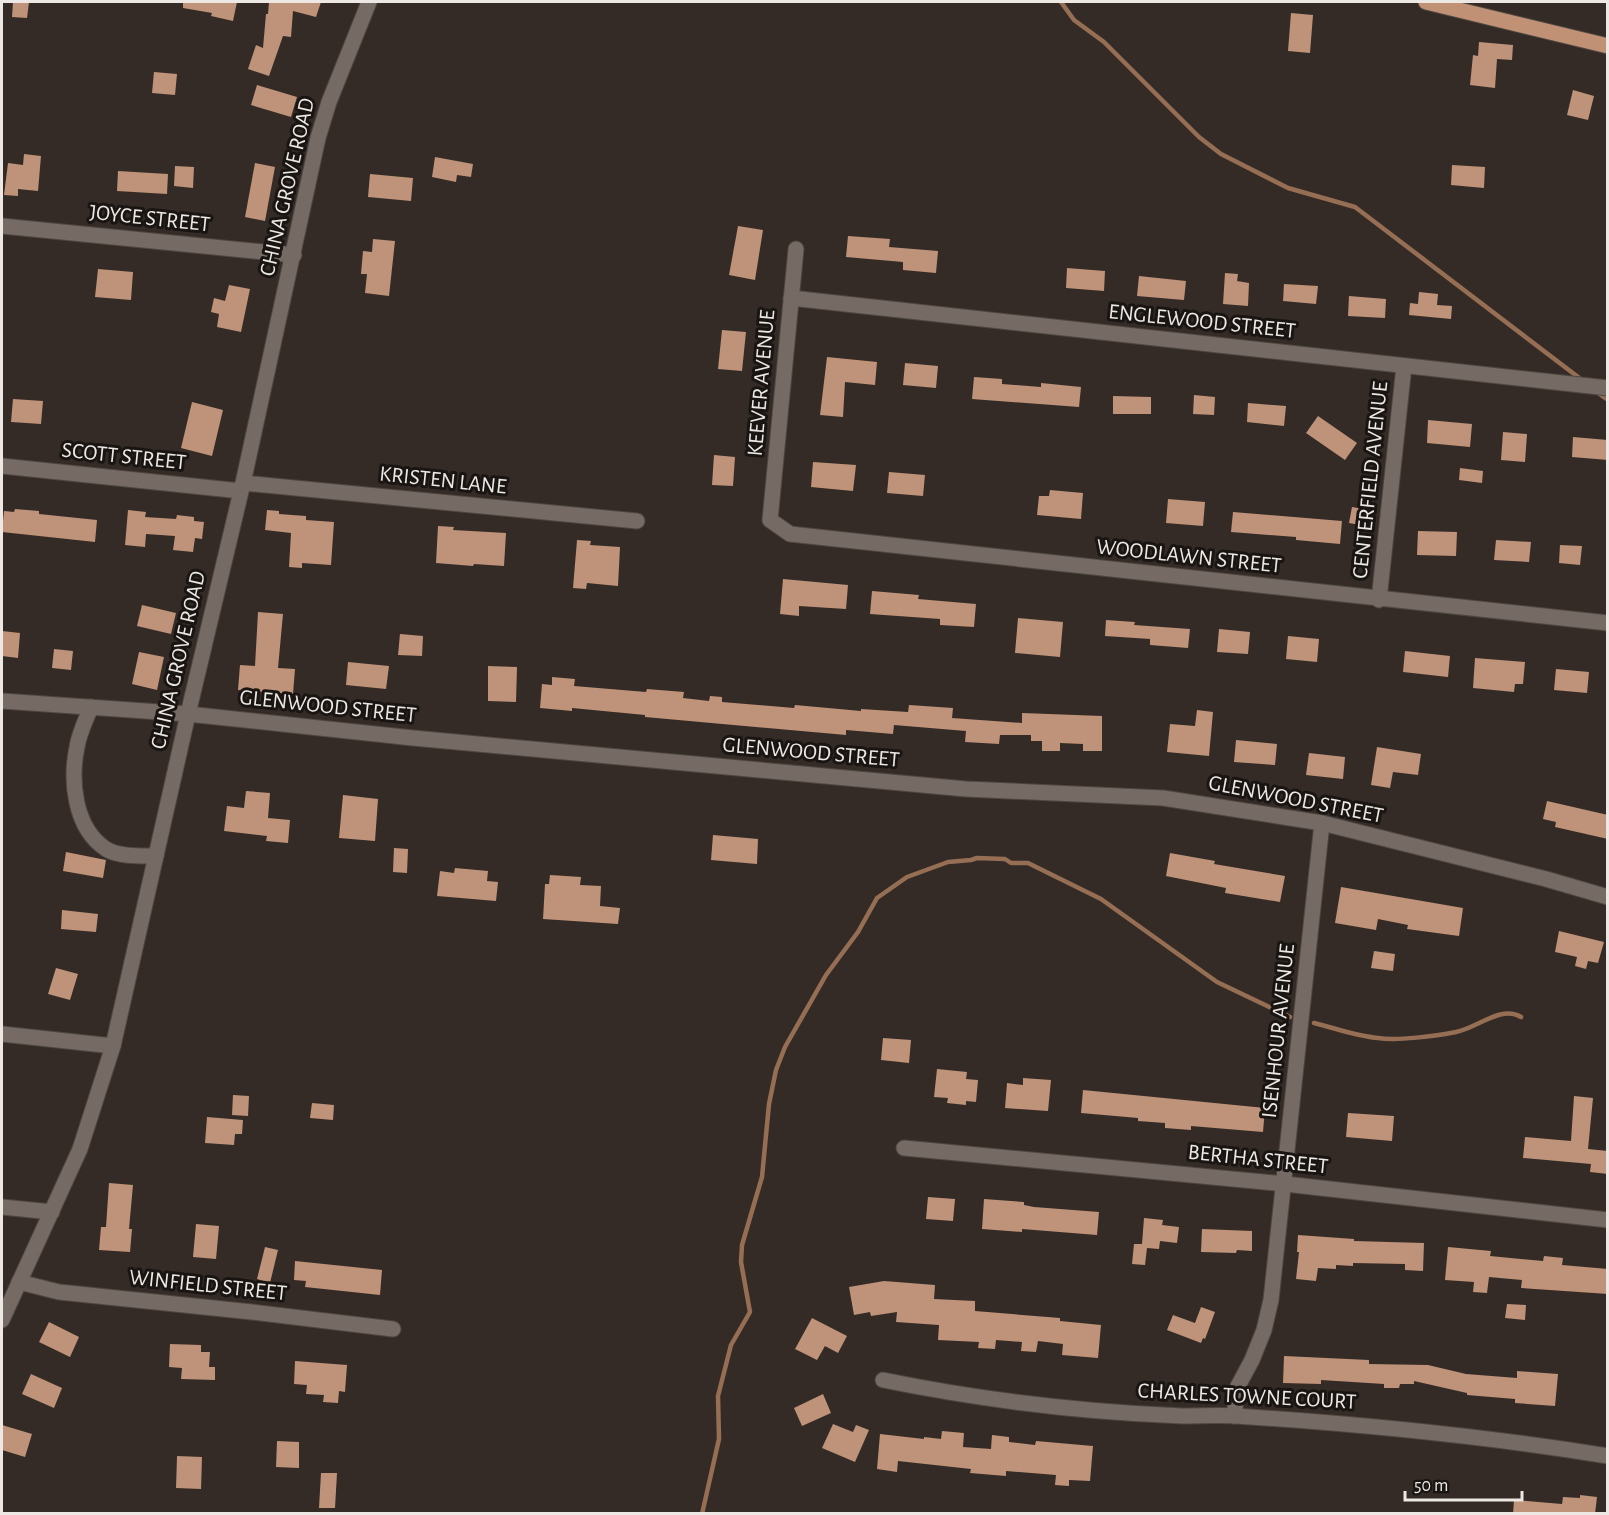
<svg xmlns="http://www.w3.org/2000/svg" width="1609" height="1515" viewBox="0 0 1609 1515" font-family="'Alegreya Sans',sans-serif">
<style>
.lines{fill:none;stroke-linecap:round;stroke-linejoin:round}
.stream{stroke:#966e54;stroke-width:4.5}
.building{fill:#be9379}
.minor-casing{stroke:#4e4742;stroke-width:17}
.major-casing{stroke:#4e4742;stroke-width:17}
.minor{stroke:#756a64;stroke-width:15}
.major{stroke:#c09174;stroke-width:15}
.labels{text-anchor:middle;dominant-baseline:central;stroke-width:6;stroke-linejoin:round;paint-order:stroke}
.street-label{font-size:22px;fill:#eee8e4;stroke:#191512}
</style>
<rect width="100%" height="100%" fill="#352b26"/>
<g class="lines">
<g class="stream">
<polyline points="1061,2 1074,20 1104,42 1199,137 1221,154 1288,188 1355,207 1582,380"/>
<polyline points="1598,393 1608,400"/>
<path d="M1314,1023C1335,1028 1356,1036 1378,1038C1397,1041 1436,1036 1456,1032C1477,1028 1501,1005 1521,1017"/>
<polyline points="702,1514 719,1439 718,1396 731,1345 750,1312 741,1262 742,1245 762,1177 769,1104 776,1070 785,1047 826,975 858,932 877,898 907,877 948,862 971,860 977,858 1005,859 1011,863 1028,863 1101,899 1217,982 1290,1017"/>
</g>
</g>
<g class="building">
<polygon points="13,2 29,2 27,18 12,17"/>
<polygon points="183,2 237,2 233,21 211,16 212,13 183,8"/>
<polygon points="269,2 321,2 316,17 293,11 291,37 283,36 269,76 248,69 256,45 263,48 266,14 268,14"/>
<polygon points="1291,13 1313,15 1310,53 1288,51"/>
<polygon points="1479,42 1513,45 1512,60 1497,59 1495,88 1470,85 1473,55 1478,56"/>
<polygon points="154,72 177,74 175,95 152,93"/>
<polygon points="257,85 297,97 291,117 251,105"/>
<polygon points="1573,90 1594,96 1588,120 1567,115"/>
<polygon points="24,154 41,156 38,191 18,189 18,196 4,195 8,163 23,165"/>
<polygon points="435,157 473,164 471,177 457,175 456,182 432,177"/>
<polygon points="255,163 275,167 265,221 245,217"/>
<polygon points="1452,165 1485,167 1484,188 1451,185"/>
<polygon points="175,166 194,167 193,188 174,186"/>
<polygon points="118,171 168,174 167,194 117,191"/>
<polygon points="370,174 413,178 411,201 368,197"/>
<polygon points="738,226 763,230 755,280 729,275"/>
<polygon points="848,236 890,239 889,247 938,251 936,273 903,270 903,262 846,257"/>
<polygon points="373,239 395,241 389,296 365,293 367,274 361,274 363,251 372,252"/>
<polygon points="1067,268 1105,271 1104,291 1066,288"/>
<polygon points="98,269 133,272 131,300 95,297"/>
<polygon points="1225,273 1238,274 1237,281 1249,283 1248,306 1223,304"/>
<polygon points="1139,276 1186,281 1184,300 1137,296"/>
<polygon points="1284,284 1318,286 1316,304 1283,301"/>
<polygon points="229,285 250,289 241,332 217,327 219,314 211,312 214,298 225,301"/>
<polygon points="1419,292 1438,294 1437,305 1452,306 1451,319 1409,315 1410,303 1418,304"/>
<polygon points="1349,296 1386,299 1385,318 1348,316"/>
<polygon points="722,330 746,332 742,371 718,369"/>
<polygon points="827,357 877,362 875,385 845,382 843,417 820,415"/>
<polygon points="905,363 938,366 936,388 903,385"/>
<polygon points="974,377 1002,379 1002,384 1041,387 1041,383 1081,387 1079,407 972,399"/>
<polygon points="1194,395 1215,397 1214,415 1193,414"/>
<polygon points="1113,396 1151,397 1151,414 1113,414"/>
<polygon points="13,399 43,401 41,424 11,422"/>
<polygon points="192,402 223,410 212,456 181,448"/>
<polygon points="1248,403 1286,406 1284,426 1247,422"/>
<polygon points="1318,416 1357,443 1345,460 1306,433"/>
<polygon points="1428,420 1472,424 1470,447 1427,443"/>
<polygon points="1503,432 1527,434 1525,462 1501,460"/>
<polygon points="1573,437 1608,440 1608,460 1572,457"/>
<polygon points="714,455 735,457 733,486 712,485"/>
<polygon points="813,462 856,465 853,491 811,487"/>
<polygon points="1460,468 1483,471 1482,483 1459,480"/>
<polygon points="889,472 925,475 923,496 887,493"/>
<polygon points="1050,490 1083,493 1081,519 1037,515 1039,496 1049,496"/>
<polygon points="1168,499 1205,502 1203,526 1166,523"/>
<polygon points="1352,507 1369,510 1366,526 1349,523"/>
<polygon points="15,509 39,511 39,514 97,520 95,542 2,532 4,511 14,512"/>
<polygon points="128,510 146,512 145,517 176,519 177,515 194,517 194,521 204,522 202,539 195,538 193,552 173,550 175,536 146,534 145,547 125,545"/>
<polygon points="267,510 279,511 279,514 306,516 306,520 334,522 331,565 302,563 302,568 289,567 291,533 265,530"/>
<polygon points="1233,512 1342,521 1340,544 1296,540 1296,537 1231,532"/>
<polygon points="438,526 454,527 453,530 506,533 504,566 474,564 473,566 436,563"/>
<polygon points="1418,531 1457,532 1456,556 1417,555"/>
<polygon points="577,540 591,541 590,545 620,547 618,586 587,583 586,589 573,588"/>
<polygon points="1496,540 1531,542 1529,562 1494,560"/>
<polygon points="1560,545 1582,546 1580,565 1559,563"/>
<polygon points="783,579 848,585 846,609 799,606 799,616 780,614"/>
<polygon points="872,591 919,595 918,599 976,604 974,627 940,625 940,619 870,614"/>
<polygon points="142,605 176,613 171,634 137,626"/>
<polygon points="258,612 283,614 278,668 295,669 293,694 238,690 240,665 255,666"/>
<polygon points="1018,618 1063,622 1060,657 1015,653"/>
<polygon points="1106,620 1135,622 1134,625 1190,629 1188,648 1150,645 1150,639 1105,636"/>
<polygon points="1219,629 1250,632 1248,654 1217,652"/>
<polygon points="2,631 20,633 18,658 2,656"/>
<polygon points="400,634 423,636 422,656 398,655"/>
<polygon points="1288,636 1319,639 1317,662 1286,659"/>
<polygon points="54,649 73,651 71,670 52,668"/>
<polygon points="1405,651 1450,656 1448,677 1403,672"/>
<polygon points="139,652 164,657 157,690 132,684"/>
<polygon points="1475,658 1525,662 1523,684 1515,684 1514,692 1473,688"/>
<polygon points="348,662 389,666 386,689 346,685"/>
<polygon points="488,666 517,667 516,702 488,701"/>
<polygon points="1556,669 1589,672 1587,693 1554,690"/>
<polygon points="552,677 575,679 574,686 646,692 647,689 684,692 683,698 709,701 710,696 722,697 722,702 794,708 795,705 861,711 861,709 908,712 909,705 953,708 952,718 1022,723 1022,713 1102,716 1102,751 1083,751 1083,744 1060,743 1060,751 1042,751 1042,741 1031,741 1031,735 1000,735 999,744 965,742 966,731 894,725 893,734 846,730 846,735 645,717 645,715 572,708 572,711 540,708 542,684 552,685"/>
<polygon points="1197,710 1213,712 1209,756 1167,752 1170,724 1195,726"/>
<polygon points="1236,740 1277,744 1275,765 1234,762"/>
<polygon points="1377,747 1421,754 1418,775 1393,772 1390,788 1371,785"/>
<polygon points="1309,753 1345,757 1343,779 1306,775"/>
<polygon points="246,791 270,793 268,818 290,820 288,843 266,841 267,836 224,831 227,806 244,808"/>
<polygon points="343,795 378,799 375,841 339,838"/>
<polygon points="1547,801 1608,815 1608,839 1555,827 1556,822 1543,819"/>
<polygon points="713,835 758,839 757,864 711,860"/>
<polygon points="394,848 408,849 407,873 393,872"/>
<polygon points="66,852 106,860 103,878 63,871"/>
<polygon points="1170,853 1215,861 1214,864 1285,876 1280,902 1225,893 1226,888 1166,876"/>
<polygon points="455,868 488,871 487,881 498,882 496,901 437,896 440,871 454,873"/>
<polygon points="550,875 581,877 580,885 601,886 600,906 620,908 618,924 543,919 545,884 549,884"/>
<polygon points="1341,887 1463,908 1459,936 1407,929 1408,925 1378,919 1376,930 1335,923"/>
<polygon points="62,910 98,914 96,932 61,929"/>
<polygon points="1559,931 1604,942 1598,963 1588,961 1586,969 1575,966 1577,957 1555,952"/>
<polygon points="1374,951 1395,954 1393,971 1371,968"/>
<polygon points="56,968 78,974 70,1000 48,994"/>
<polygon points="883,1038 911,1040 909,1063 881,1060"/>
<polygon points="937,1069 967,1072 966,1079 978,1080 976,1102 966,1101 966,1105 947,1103 948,1098 934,1097"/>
<polygon points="1023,1078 1051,1080 1048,1111 1005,1108 1007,1083 1023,1085"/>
<polygon points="1083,1090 1265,1108 1263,1132 1191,1126 1191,1130 1165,1128 1165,1123 1138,1121 1138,1118 1081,1113"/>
<polygon points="233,1095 249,1096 248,1116 232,1115"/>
<polygon points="1574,1096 1593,1098 1588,1149 1608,1151 1608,1174 1590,1172 1591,1164 1523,1158 1525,1137 1571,1141"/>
<polygon points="312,1103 334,1105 333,1120 310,1118"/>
<polygon points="1348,1113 1394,1116 1392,1141 1346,1137"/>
<polygon points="207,1117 243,1120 242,1134 235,1134 234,1145 205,1143"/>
<polygon points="109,1183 133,1185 129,1229 132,1229 130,1252 99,1250 101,1227 106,1227"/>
<polygon points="928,1197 955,1199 953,1221 926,1219"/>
<polygon points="984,1199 1024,1202 1024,1205 1034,1207 1099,1212 1097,1235 1022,1229 1022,1232 982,1229"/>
<polygon points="1144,1218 1163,1220 1162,1225 1179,1227 1177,1243 1160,1241 1159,1249 1147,1248 1145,1265 1132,1264 1134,1244 1142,1244"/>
<polygon points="196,1224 219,1226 216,1259 193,1257"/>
<polygon points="1202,1229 1252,1231 1252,1251 1237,1250 1236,1253 1201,1252"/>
<polygon points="1298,1235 1354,1239 1354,1241 1424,1243 1423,1271 1405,1270 1405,1264 1353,1263 1353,1266 1336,1265 1336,1269 1318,1268 1316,1281 1296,1279 1299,1252 1297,1252"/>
<polygon points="265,1247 278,1250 270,1283 257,1279"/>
<polygon points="1448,1247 1491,1251 1490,1256 1543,1261 1544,1256 1563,1258 1562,1265 1608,1269 1608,1294 1521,1288 1522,1280 1489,1277 1487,1293 1473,1292 1474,1282 1445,1280"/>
<polygon points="295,1261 382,1270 380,1295 305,1287 306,1281 294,1280"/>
<polygon points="884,1281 935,1285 934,1299 975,1301 975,1311 1060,1318 1060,1321 1101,1325 1098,1358 1062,1355 1063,1344 1038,1341 1036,1352 1021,1351 1022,1342 996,1340 995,1349 978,1348 979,1342 938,1340 939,1325 896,1322 897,1312 871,1316 870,1312 854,1315 849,1287"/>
<polygon points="1507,1304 1526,1305 1525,1320 1505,1318"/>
<polygon points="1201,1307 1215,1312 1205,1339 1203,1338 1201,1343 1167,1330 1173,1315 1195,1323"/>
<polygon points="812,1318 847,1336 838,1353 825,1346 817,1360 795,1349"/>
<polygon points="49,1322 79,1337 70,1357 39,1342"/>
<polygon points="170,1344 201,1345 201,1352 210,1352 209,1367 215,1367 215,1380 181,1379 182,1368 169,1367"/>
<polygon points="1284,1356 1369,1360 1369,1364 1428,1365 1466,1374 1517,1378 1517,1371 1558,1374 1555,1406 1515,1403 1515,1399 1467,1395 1467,1393 1414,1381 1414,1384 1400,1384 1399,1388 1384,1388 1384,1384 1321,1380 1321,1384 1283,1383"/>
<polygon points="295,1361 347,1365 345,1392 339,1391 338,1403 323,1402 324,1395 306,1394 307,1385 294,1384"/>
<polygon points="31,1374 62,1388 54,1408 22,1394"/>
<polygon points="823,1394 831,1413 802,1426 794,1408"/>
<polygon points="833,1424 853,1432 856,1425 869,1430 855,1462 822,1448"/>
<polygon points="2,1425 32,1434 25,1457 2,1450"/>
<polygon points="942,1431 964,1433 963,1447 991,1449 992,1435 1009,1437 1009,1442 1035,1445 1036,1441 1093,1446 1090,1481 1069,1480 1069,1486 1055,1485 1056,1475 1006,1471 1006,1476 970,1473 971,1469 898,1461 897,1472 877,1469 880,1434 924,1439 924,1437 941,1439"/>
<polygon points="277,1441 299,1442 299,1468 276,1467"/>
<polygon points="177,1456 202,1457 201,1489 176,1488"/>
<polygon points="321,1473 337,1473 335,1508 319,1508"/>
<polygon points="1580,1495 1597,1497 1595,1514 1513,1514 1514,1500 1562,1504 1563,1497 1580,1498"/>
</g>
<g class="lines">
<g class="minor-casing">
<g id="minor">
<polyline points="2,226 294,255"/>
<polyline points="796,249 770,520 790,534 1608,623"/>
<polyline points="791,298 1608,388"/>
<polyline points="2,466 241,491"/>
<polyline points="243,483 637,521"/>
<polyline points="1379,600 1404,366"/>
<polyline points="2,701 188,714 413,738 966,789 1163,798 1322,823 1546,879 1608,897"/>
<path d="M91,707C86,720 79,733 77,747C70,780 74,828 106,849C119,857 141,856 156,856"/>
<polyline points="2,1034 113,1046"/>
<polyline points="904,1148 1285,1184 1608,1220"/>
<polyline points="2,1207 52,1212"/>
<polyline points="19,1282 59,1292 252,1312 393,1329"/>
<polyline points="2,1320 80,1149 113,1046 188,714 243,483 318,138 329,102 369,2"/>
<path d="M883,1380C981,1400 1082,1412 1182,1416C1200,1416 1218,1415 1236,1416C1361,1424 1484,1436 1608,1456"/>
<polyline points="1234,1416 1238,1386 1252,1360 1264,1330 1271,1300 1322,823"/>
</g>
</g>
<g class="major-casing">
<polyline id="major" points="1426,2 1608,46"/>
</g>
<use href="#minor" class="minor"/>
<use href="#major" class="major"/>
</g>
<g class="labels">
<g class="street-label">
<text transform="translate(287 187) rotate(-77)">CHINA GROVE ROAD</text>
<text transform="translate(150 218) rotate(6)">JOYCE STREET</text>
<text transform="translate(1202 321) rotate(6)">ENGLEWOOD STREET</text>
<text transform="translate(761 383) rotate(-85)">KEEVER AVENUE</text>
<text transform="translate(124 456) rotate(6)">SCOTT STREET</text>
<text transform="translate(443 480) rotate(6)">KRISTEN LANE</text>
<text transform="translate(1370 480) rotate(-84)">CENTERFIELD AVENUE</text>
<text transform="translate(1189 556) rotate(6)">WOODLAWN STREET</text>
<text transform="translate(178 660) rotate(-77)">CHINA GROVE ROAD</text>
<text transform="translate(328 706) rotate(6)">GLENWOOD STREET</text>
<text transform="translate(811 752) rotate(5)">GLENWOOD STREET</text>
<text transform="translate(1296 799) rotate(11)">GLENWOOD STREET</text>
<text transform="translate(1278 1031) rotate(-84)">ISENHOUR AVENUE</text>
<text transform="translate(1258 1159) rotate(6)">BERTHA STREET</text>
<text transform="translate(208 1285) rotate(6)">WINFIELD STREET</text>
<text transform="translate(1247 1396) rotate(3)">CHARLES TOWNE COURT</text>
</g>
</g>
<rect width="1609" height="1515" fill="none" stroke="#eee8e4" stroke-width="6"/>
<path d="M1405 1491v9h117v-9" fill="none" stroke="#eee8e4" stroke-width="3"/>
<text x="1414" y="1491" font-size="18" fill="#eee8e4" stroke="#191512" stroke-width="4.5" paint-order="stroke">50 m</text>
</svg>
